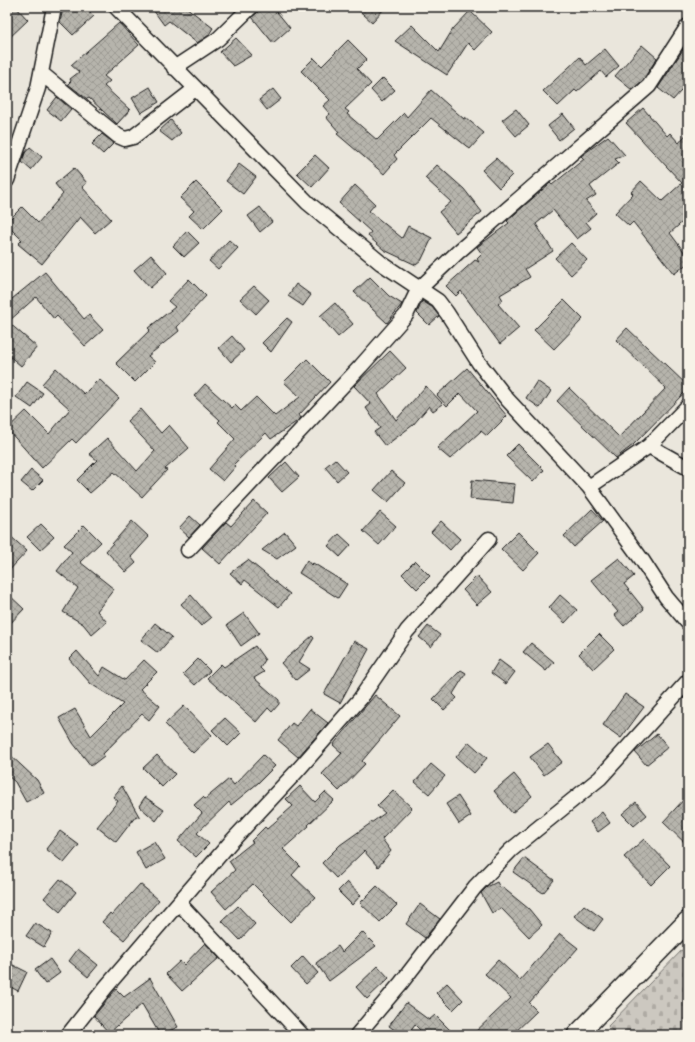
<svg xmlns="http://www.w3.org/2000/svg" width="695" height="1042" font-family="'Architects Daughter',sans-serif">
	<style>
		.cemetery { fill: url(#cemetery-stones); stroke: #74726e }
		.building { fill: url(#building-cross-hatch); stroke: #1c1c1c }
		.lines { fill: none; stroke-linecap: round; stroke-linejoin: round }
		.street-casing { stroke: #1c1c1c; stroke-width: 17 }
		.secondary-casing { stroke: #1c1c1c; stroke-width: 22 }
		.street { stroke: #f7f3e8; stroke-width: 14 }
		.secondary { stroke: #f7f3e8; stroke-width: 19 }
	</style>
	<defs>
		<pattern id="cemetery-stones" width="16" height="16" patternUnits="userSpaceOnUse"><rect width="16" height="16" fill="#ccc8c0"/><path d="M2 7V4a2 2 0 0 1 4 0v3zM10 15v-3a2 2 0 0 1 4 0v3z" fill="#afaba4"/></pattern>
		<pattern id="building-cross-hatch" width="8" height="8" patternUnits="userSpaceOnUse"><rect width="8" height="8" fill="#b6b4ac"/><path d="M0 0l8 8M0 8l8-8" fill="none" stroke="#9c9a93"/></pattern>
	</defs>
	<rect width="100%" height="100%" fill="#eae6dc"/>
	<filter id="ink" filterUnits="userSpaceOnUse"><feTurbulence type="fractalNoise" baseFrequency=".025" numOctaves="2"/><feDisplacementMap in="SourceGraphic" scale="8" xChannelSelector="R" yChannelSelector="G"/><feConvolveMatrix kernelMatrix="1 2 1 2 8 2 1 2 1" color-interpolation-filters="sRGB"/></filter>
	<g filter="url(#ink)">
		<!-- cemetery -->
		<path class="cemetery" d="M688,944V1035H616L608,1026Z"/>
		<!-- building -->
		<path class="building" d="M7,7H16L28,20L7,40Z
			M67,7H85L94,16L73,35L60,22L62,13Z
			M151,7H186L213,28L208,36L197,43L169,21L164,25Z
			M259,7H273L290,28L273,43L252,17L257,13Z
			M355,7H386L372,22Z
			M470,11L492,32L475,50L468,43L447,75L395,41L412,25L439,52L453,29Z
			M119,23L139,45L104,76L110,81L104,86L130,110L117,124L89,98L87,99L68,84L71,81L70,79L79,72L71,65Z
			M236,38L252,55L233,66L220,52Z
			M348,40L367,59L357,69L371,84L345,109L349,112L347,114L377,140L404,113L407,117L431,90L464,119L465,117L484,133L470,149L431,118L394,155L397,159L384,174L337,134L339,132L326,117L330,114L323,106L330,100L301,71L314,58L322,66Z
			M688,42V83L673,100L658,88Z
			M642,45L657,58L643,80L632,90L615,76Z
			M605,49L619,66L606,77L601,71L577,92L575,90L558,106L543,91L580,57L586,65Z
			M383,78L395,90L382,102L371,90Z
			M150,87L159,102L141,113L132,98Z
			M273,89L281,99L267,110L259,100Z
			M57,97L71,109L61,121L47,110Z
			M643,108L667,136L670,133L679,143L688,132V217L670,233L688,257V263L674,274L633,222L629,226L615,213L633,194L631,192L641,181L662,201L682,183L626,123Z
			M516,109L529,125L516,136L502,120Z
			M563,114L574,128L559,140L548,126Z
			M171,120L181,133L172,141L159,131Z
			M102,134L114,143L103,154L92,144Z
			M608,136L625,155L615,159L619,163L590,186L596,195L586,201L596,213L586,222L591,228L577,239L553,210L536,224L553,251L525,269L530,277L500,295L503,300L498,304L519,328L500,344L461,291L456,296L446,286L475,260L479,262L477,259L482,254L477,247L509,223L507,221L550,183L552,185L584,159L581,156Z
			M30,147L42,157L31,170L22,162L25,153Z
			M315,155L329,168L312,187L297,173Z
			M496,158L512,175L499,188L482,170Z
			M239,164L256,177L243,194L226,181Z
			M437,165L464,189L482,212L456,233L439,212L451,202L425,178Z
			M74,168L87,183L82,187L111,219L95,233L80,217L42,264L18,244L22,240L7,225V222L22,207L38,223L63,194L55,184Z
			M196,182L223,209L203,229L189,216L194,211L180,198Z
			M355,185L375,204L369,211L402,238L408,226L432,238L421,261L416,265L384,250L368,236L371,232L339,203Z
			M260,207L272,222L260,232L248,216Z
			M187,231L199,243L184,257L173,246Z
			M229,240L238,248L218,269L209,261Z
			M571,243L587,260L571,275L555,258Z
			M151,255L167,273L150,288L134,270Z
			M45,272L84,319L89,315L103,330L85,346L57,316L54,319L36,297L8,322L37,347L21,366L7,354V303Z
			M370,277L389,296L402,304L387,323L354,292Z
			M189,279L206,296L177,327L179,331L148,356L155,362L135,382L116,363L150,330L148,328L175,307L168,301Z
			M296,284L311,295L303,306L288,296Z
			M254,286L269,300L256,314L240,299Z
			M564,300L583,319L554,349L534,330Z
			M422,301L432,307L439,316L429,325L417,313Z
			M335,303L353,324L338,337L320,316Z
			M287,318L292,322L271,352L262,343Z
			M627,328L688,386V389L633,445L616,458L557,401L569,388L619,437L666,388L616,340Z
			M232,336L244,350L231,362L219,348Z
			M390,351L406,368L378,394L396,420L426,386L443,404L433,411L429,406L413,425L385,446L374,432L380,428L366,408L371,404L354,386Z
			M307,359L330,382L299,415L301,418L296,422L271,439L266,433L234,464L236,466L223,481L209,469L235,439L218,422L220,420L194,396L205,384L232,408L235,405L241,411L256,397L275,416L300,397L284,382Z
			M56,368L84,394L99,379L119,398L76,443L72,439L42,468L7,429L26,411L49,434L70,409L42,384Z
			M467,368L507,416L487,436L481,431L450,459L437,448L477,411L460,393L447,406L437,395Z
			M537,381L551,391L540,408L526,398Z
			M27,382L43,393L32,408L16,397Z
			M140,409L161,433L169,425L189,448L165,469L167,470L142,497L114,472L90,493L77,480L97,460L89,454L107,438L137,471L155,451L127,421Z
			M518,444L544,470L533,482L506,456Z
			M335,459L347,472L337,481L325,467Z
			M286,462L299,477L282,492L269,478Z
			M31,470L43,480L32,491L21,482Z
			M391,471L405,483L388,502L374,490Z
			M472,480L515,484L513,503L470,499Z
			M254,501L267,513L220,564L202,548L226,522L231,526Z
			M592,509L603,521L574,547L564,536Z
			M380,512L396,526L379,545L363,531Z
			M190,516L200,525L189,537L179,528Z
			M132,521L149,537L131,557L136,563L126,572L106,551Z
			M441,521L460,539L450,550L431,532Z
			M41,524L54,537L40,550L27,537Z
			M84,525L101,542L80,562L114,589L97,611L107,622L92,635L83,624L63,612L78,588L57,571L72,552L64,545Z
			M285,532L296,545L277,559L262,550Z
			M518,532L539,553L523,570L501,549Z
			M7,533L27,551L7,573Z
			M339,534L351,545L340,557L328,546Z
			M619,558L634,576L624,584L644,609L624,626L614,615L618,612L591,580Z
			M248,560L290,594L279,607L245,580L242,584L230,573Z
			M307,560L311,565L313,563L347,584L338,598L299,573Z
			M415,561L430,576L417,589L402,574Z
			M477,576L492,592L477,605L463,590Z
			M7,593L24,609L7,627Z
			M191,595L211,618L201,626L181,604Z
			M560,595L577,610L565,623L549,608Z
			M244,613L259,633L241,646L227,625Z
			M155,623L172,637L158,653L141,640Z
			M428,626L440,635L431,647L419,637Z
			M599,634L614,649L593,669L579,654Z
			M312,636L314,638L299,662L310,669L296,680L281,663Z
			M354,641L369,649L340,703L324,694Z
			M531,643L554,662L546,671L523,652Z
			M255,646L265,660L260,668L264,672L254,678L279,700V704L272,712L268,708L256,722L207,678L221,664L224,667Z
			M77,651L99,676L104,667L125,680L144,660L157,672L140,689L160,706L149,720L142,714L103,754L104,756L91,766L73,743L59,718L75,709L91,736L123,704L91,684L69,659Z
			M198,659L210,671L195,685L183,674Z
			M499,660L515,672L506,684L491,673Z
			M461,670L466,673L453,694L457,698L444,710L433,699Z
			M625,694L644,707L621,738L603,725Z
			M375,695L400,716L362,761L365,764L339,791L322,774L342,753L333,745Z
			M184,706L212,735L193,753L165,724Z
			M310,709L328,723L298,757L278,740L292,723L296,726Z
			M225,718L241,733L228,746L212,730Z
			M657,734L668,747L646,765L635,752Z
			M469,742L487,758L474,773L456,757Z
			M548,744L562,762L544,775L530,757Z
			M7,752L37,780L44,793L26,802L15,782L7,775Z
			M157,755L175,774L162,787L143,768Z
			M263,755L275,766L258,783L231,805L229,802L197,833L209,844L196,857L178,841L202,813L194,805L203,797L205,799L229,779L234,785Z
			M431,764L445,776L429,794L415,782Z
			M514,774L532,796L512,813L494,791Z
			M122,786L140,818L136,816L116,842L97,827L118,801L113,797Z
			M300,786L315,802L325,792L334,800L308,825L309,826L283,849L300,866L292,875L315,897L291,922L253,884L226,909L211,892L235,870L229,861L253,842L251,841L265,827L267,829L293,806L286,799Z
			M393,790L412,808L382,839L391,851L378,867L364,851L336,878L322,863L340,845L385,813L377,806Z
			M688,795V846L663,822Z
			M458,796L471,816L459,824L446,804Z
			M145,797L164,810L156,821L139,806Z
			M636,802L647,815L634,826L622,814Z
			M602,812L610,823L598,832L590,822Z
			M60,831L79,845L64,863L46,849Z
			M644,839L670,866L651,885L624,857Z
			M154,842L165,859L146,870L136,852Z
			M524,858L554,880L543,893L513,872Z
			M60,879L76,892L60,912L44,898Z
			M347,882L361,895L352,905L338,891Z
			M497,882L500,888L502,887L529,909L542,925L529,937L501,908L492,913L481,893L487,887Z
			M140,884L159,900L124,940L102,922L110,913L112,915Z
			M377,886L397,905L380,922L360,903Z
			M420,904L440,919L425,938L406,924Z
			M584,905L603,919L594,931L574,916Z
			M238,906L255,924L240,940L222,921Z
			M35,923L52,933L44,947L26,936Z
			M362,932L376,946L329,981L316,963L338,946L342,952Z
			M560,934L578,948L529,1003L537,1011L512,1035H472L511,998L485,974L498,960L520,980Z
			M205,943L219,958L182,991L166,974L180,961L184,965Z
			M78,949L98,965L88,977L69,961Z
			M303,956L318,973L306,984L291,968Z
			M50,959L60,973L45,984L35,970Z
			M7,962L27,972L18,991L7,985Z
			M378,966L389,978L367,999L356,987Z
			M150,978L178,1027L160,1035L142,1004L109,1033L94,1016L116,989L124,997Z
			M447,983L463,1000L453,1010L436,993Z
			M406,1003L429,1020L435,1015L455,1035H425L415,1025L408,1035H402L389,1026Z"/>
		<g class="lines">
			<defs>
				<path id="street" d="M116,7L308,203L381,263L438,301L447,313L479,363L507,399L589,487L649,446L688,468
					M174,68L218,39L251,7
					M41,73L118,136L125,139L133,137L195,89
					M7,180L38,88L54,7
					M649,446L688,406
					M589,487L642,560L666,597L688,623
					M188,550L361,366L406,315L418,290L458,252L649,86L688,26
					M179,903L302,1035
					M68,1035L106,987L230,843L297,771L360,699L407,631L489,539
					M357,1035L401,983L475,887L511,850L600,778L688,681"/>
				<path id="secondary" d="M577,1035L688,921"/>
			</defs>
			<!-- street casing -->
			<use href="#street" class="street-casing"/>
			<!-- secondary casing -->
			<use href="#secondary" class="secondary-casing"/>
			<!-- street -->
			<use href="#street" class="street"/>
			<!-- secondary -->
			<use href="#secondary" class="secondary"/>
		</g>
	</g>
	<!-- margin -->
	<rect width="695" height="1042" fill="none" stroke="#f7f3e8" stroke-width="24"/>
	<rect x="12" y="12" width="671" height="1018" fill="none" stroke="#1c1c1c" stroke-width="1.5" filter="url(#ink)"/>
</svg>
